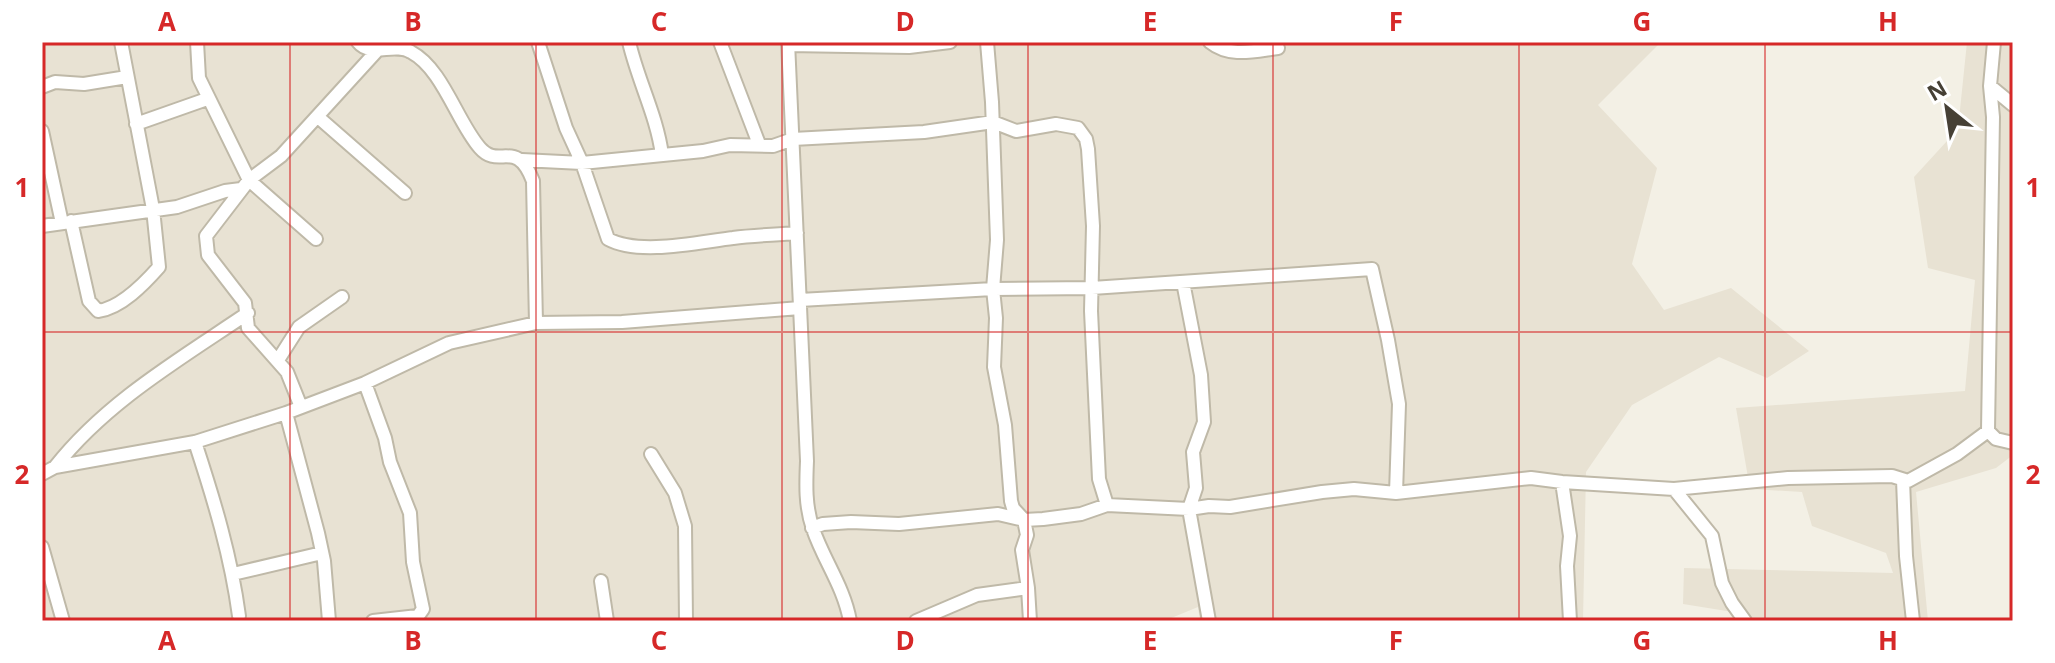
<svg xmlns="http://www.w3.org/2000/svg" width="2055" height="663" font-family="'Open Sans',sans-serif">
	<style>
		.residential { fill: #e8e2d3 }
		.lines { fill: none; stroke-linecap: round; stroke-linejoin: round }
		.minor-casing { stroke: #bfb9a8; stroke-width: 16 }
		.minor { stroke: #fff; stroke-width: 12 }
		.grid { fill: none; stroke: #d62828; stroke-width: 2; stroke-opacity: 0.55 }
		.neatline { fill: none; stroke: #d62828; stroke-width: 3 }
		.grid-label { font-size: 26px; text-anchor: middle; font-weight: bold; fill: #d62828 }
	</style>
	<rect width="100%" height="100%" fill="#f3f0e5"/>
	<!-- residential -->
	<path class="residential" d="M42,42H1661L1598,105L1657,168L1632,264L1664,310L1731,288L1809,351L1767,378L1719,357L1632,405L1586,472L1583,621H1200L1198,607L1164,621H42Z
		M1967,42H2013V455L1996,468L1916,492L1928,621H1742L1739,613L1683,604L1684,568L1893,573L1886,553L1812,526L1802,492L1750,489L1736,408L1965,391L1975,280L1928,268L1914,177L1958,129Z"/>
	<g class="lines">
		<defs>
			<path id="minor" d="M197,42L199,78L249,180L316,239
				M358,42C371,58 394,42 411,52C443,69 457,122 480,148C499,170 516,137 533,181L536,323
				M538,42L566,128L582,163L608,239C639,256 699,242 733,238C754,235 776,235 797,233
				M629,42C638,81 657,116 662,155
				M720,42L759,144
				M788,42L807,461C806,484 805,506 813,529C824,561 844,587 850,621
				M987,42L992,102L997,240L993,289L996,318L994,367L1005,425L1011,501L1013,508L1024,520L1027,535L1022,550L1028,588L1030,621
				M1210,42C1230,58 1254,51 1278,48
				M788,45L909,47L950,42
				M1990,86L2013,105
				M42,87L55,82L84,84L127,77
				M318,117L405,193
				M136,124L207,99
				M42,131L62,223
				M522,160L582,163L703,151L730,145L773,146L793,139L924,132L993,122L1016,131L1056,124L1078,128L1086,139L1088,149L1093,226L1091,311L1099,479L1107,505
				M71,221L89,301L98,311C121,308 144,284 159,267L153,209L121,42
				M42,226L177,207L225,191L241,189
				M800,300L993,289L1092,288L1372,269L1388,340L1399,404L1396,493
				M278,360L299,327L342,297
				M365,383L385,438L390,462L410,513L413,562L423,609L418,616L373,621
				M301,407L287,372L248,328L245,303L208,255L206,236L249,180L281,156L385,42
				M286,413L318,533L324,561L329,621
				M1988,431L1993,117L1990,86L1994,42
				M195,442C214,500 231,556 239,616
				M651,454L675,493L685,526L686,621
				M55,467C106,402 180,359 248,313
				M42,474L55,467L195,442L286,413L365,383L449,343L536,323L622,322L800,308
				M1903,480L1906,556L1913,621
				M1562,482L1570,536L1567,566L1570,621
				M1674,489L1712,536L1722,583L1732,603L1745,621
				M812,528L823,524L851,522L899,524L998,514L1024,520L1043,519L1081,514L1107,505L1189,509L1196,488L1193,452L1204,422L1201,375L1183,282
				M42,547L63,621
				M233,574L322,553
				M601,581L607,621
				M916,621L977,595L1028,588
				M1209,621L1189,509L1209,506L1230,507L1322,492L1354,489L1396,493L1531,478L1562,482L1674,489L1788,478L1892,476L1908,481L1957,454L1988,431L1996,439L2013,443"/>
		</defs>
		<!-- minor casing -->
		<use href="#minor" class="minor-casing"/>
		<!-- minor -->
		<use href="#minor" class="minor"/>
	</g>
	<!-- grid -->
	<path class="grid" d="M290,42V621M536,42V621M782,42V621M1028,42V621M1273,42V621M1519,42V621M1765,42V621M42,332H2013"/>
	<!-- border -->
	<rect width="2055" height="663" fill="none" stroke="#ffffff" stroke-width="88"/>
	<!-- north arrow -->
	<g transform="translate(1947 108) rotate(330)" stroke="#ffffff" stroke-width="6" paint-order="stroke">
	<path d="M0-6L14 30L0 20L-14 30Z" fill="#464035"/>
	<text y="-12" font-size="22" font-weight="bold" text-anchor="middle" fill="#464035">N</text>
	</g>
	<rect x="44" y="44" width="1967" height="575" class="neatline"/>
	<g class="grid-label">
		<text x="167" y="31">A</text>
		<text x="413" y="31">B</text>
		<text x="659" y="31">C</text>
		<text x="905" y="31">D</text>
		<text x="1150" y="31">E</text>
		<text x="1396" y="31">F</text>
		<text x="1642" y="31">G</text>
		<text x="1888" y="31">H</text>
		<text x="22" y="197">1</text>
		<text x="2033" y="197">1</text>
		<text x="22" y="484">2</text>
		<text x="2033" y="484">2</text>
		<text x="167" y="650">A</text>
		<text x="413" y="650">B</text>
		<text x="659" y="650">C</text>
		<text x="905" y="650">D</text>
		<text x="1150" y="650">E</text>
		<text x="1396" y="650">F</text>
		<text x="1642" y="650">G</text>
		<text x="1888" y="650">H</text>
	</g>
</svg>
